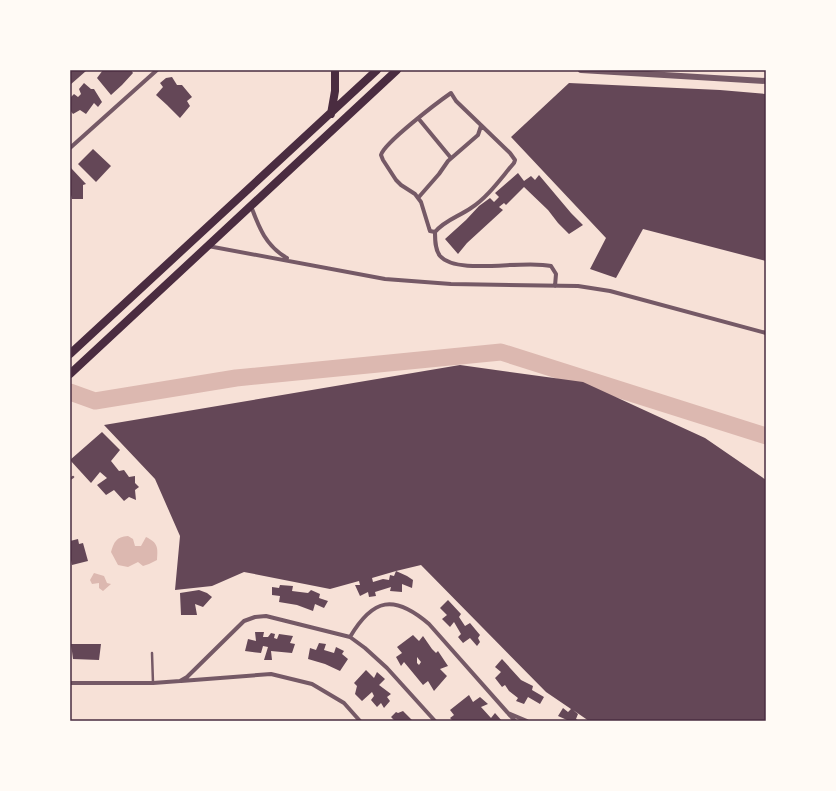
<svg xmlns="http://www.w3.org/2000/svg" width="836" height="791" font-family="'Fira Sans Condensed',sans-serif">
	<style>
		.water { fill: #dcb8b0 }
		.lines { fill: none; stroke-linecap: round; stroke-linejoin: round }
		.river { stroke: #dcb8b0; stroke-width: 17 }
		.building { fill: #644757; fill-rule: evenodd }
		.service { stroke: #755966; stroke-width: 2.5 }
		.minor { stroke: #755966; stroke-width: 4 }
		.tertiary { stroke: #755966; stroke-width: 6 }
		.primary { stroke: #4a2c40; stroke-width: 8 }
		.neatline { fill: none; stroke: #4a2c40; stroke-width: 1.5 }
	</style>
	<rect width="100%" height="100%" fill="#f7e1d7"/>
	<!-- water -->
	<path class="water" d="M128,536L133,539L135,546H141L146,537C158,543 158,547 157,560L149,564L143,566L138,562L128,567L118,565L111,552C114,542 116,537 128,536Z
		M94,573L104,576L107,583L111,584L103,591L99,588V583L92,584L90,580Z"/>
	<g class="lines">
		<!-- river -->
		<path class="river" d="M70,392L95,401L236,378L501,352L766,436"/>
	</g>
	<!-- building -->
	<path class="building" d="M70,70H85L86,71L70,85Z
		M103,70H131L133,73L122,85L111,95L97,78Z
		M172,77L177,85H182L192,97L187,101L190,106L180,118L167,105L156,95L163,87L160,83L166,78Z
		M84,83L91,89H94L102,102L98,107L94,103L86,114L80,110L73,114L70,110V98L74,94L78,97L81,94L79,89Z
		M569,83L720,90L766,94V261L643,229L616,278L590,269L606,238L511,137Z
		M93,149L111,166L96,182L78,164Z
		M71,168L86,184L83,185V199H72L71,195H70V169Z
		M518,173L524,181L531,176L535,180L539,175L571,213L583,225L569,234L558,223L548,210L524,187L506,205L504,203L499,207L503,210L467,243L458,254L445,239L466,220L479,206L490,198L494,202L499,197L495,193Z
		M460,365L583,382L705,438L766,480V721H589L573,710L578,714L576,719L579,721H566L567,720L558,716L563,708L568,712L571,709L546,692L421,565L396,571L372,578L373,582L383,579L389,580L390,575L394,576L396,571L407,576L413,580L412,588L402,584V592L390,591L391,587L375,592L376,596L369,597L368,592L360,596L355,585H360L359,581L330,589L244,572L212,586L175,590L180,536L155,479L104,425Z
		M102,432L120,450L111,461L119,471L124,470L129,477L135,476V483L139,487L135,490L136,500L129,497L124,501L114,490L106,495L97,485L107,478L100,472L91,483L70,460Z
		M78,539L79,544L83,543L88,561L72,565L70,555V541Z
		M280,585L293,586L292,591L308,593L311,590L320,594L319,598L328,601L324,608L315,604L313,611L297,605L279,602L280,596L272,595V587L279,588Z
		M199,590L207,593L212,597L203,607L195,604L197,615H181L180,593Z
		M448,600L461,614L459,617L465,626L470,623L480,635L478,638L480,642L477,646L470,638L463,643L458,637L461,634L454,622L450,627L442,619L447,615L440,608Z
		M255,632H264L263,637H268L271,633L275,634L274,638L277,639L279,634L293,636L290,643L295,644L292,653L271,651L272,660H264L268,647L263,646L261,653L245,651L248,639L256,641Z
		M413,635L419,641L423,636L432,649L436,653L438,651L448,666L440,669L447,676L434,691L428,681L423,685L404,662L401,666L396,657L402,653L397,647ZM417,657L421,662L419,665L417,663Z
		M319,643L326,644L324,650L334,653L336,647L344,651L342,654L348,659L340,671L325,664L308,659L310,648L316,650Z
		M71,644H101L99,660L73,659Z
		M502,659L521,680L533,686L532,690L544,697L540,704L528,697L524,704L516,701L518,698L509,691L505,685L502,687L495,678L501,672L495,667Z
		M366,670L374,678L377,672L385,679L379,685L391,694L387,697L390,701L384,708L381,703L377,707L371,700L374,696L372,692L362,701L355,694L357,686L354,683Z
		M469,695L473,702L480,697L488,704L481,707L491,718L495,713L502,721H453L450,718L454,715L450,710Z
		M403,711L413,721H393L394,720L391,717L396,712L398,713Z"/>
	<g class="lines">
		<!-- service -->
		<path class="service" d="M70,479L73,477
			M152,653L153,683"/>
		<!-- minor -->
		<path class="minor" d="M418,118L451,158
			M70,148L157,70
			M418,198L439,174L448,161L478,135L481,126
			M251,206C259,228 266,246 287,258
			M435,232L430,231L429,228L421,202L415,194L401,185L396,180L383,160L381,155C384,143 438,102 451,93L456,101L510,153L515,160L514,163C501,178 488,197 471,208C458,217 445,220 435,232C435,240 435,250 440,256C458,276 524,259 551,266L556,274L555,286
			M208,246L385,279L451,284L578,286L610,291L766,333
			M350,637C373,598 394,594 429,624L515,721
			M181,681L271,674L312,684L344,703L360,721
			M70,683H153L180,681L187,677L244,621L255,617L266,616L350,637L365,648L387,668L435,721
			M508,713L527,721"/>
		<!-- tertiary -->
		<path class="tertiary" d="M581,70L766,81"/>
		<!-- primary -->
		<path class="primary" d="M331,114L335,91V70
			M70,354L377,70
			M70,374L397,70"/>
	</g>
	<!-- border -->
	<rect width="836" height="791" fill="none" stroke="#fffaf5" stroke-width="142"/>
	<rect x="71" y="71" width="694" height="649" class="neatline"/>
</svg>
